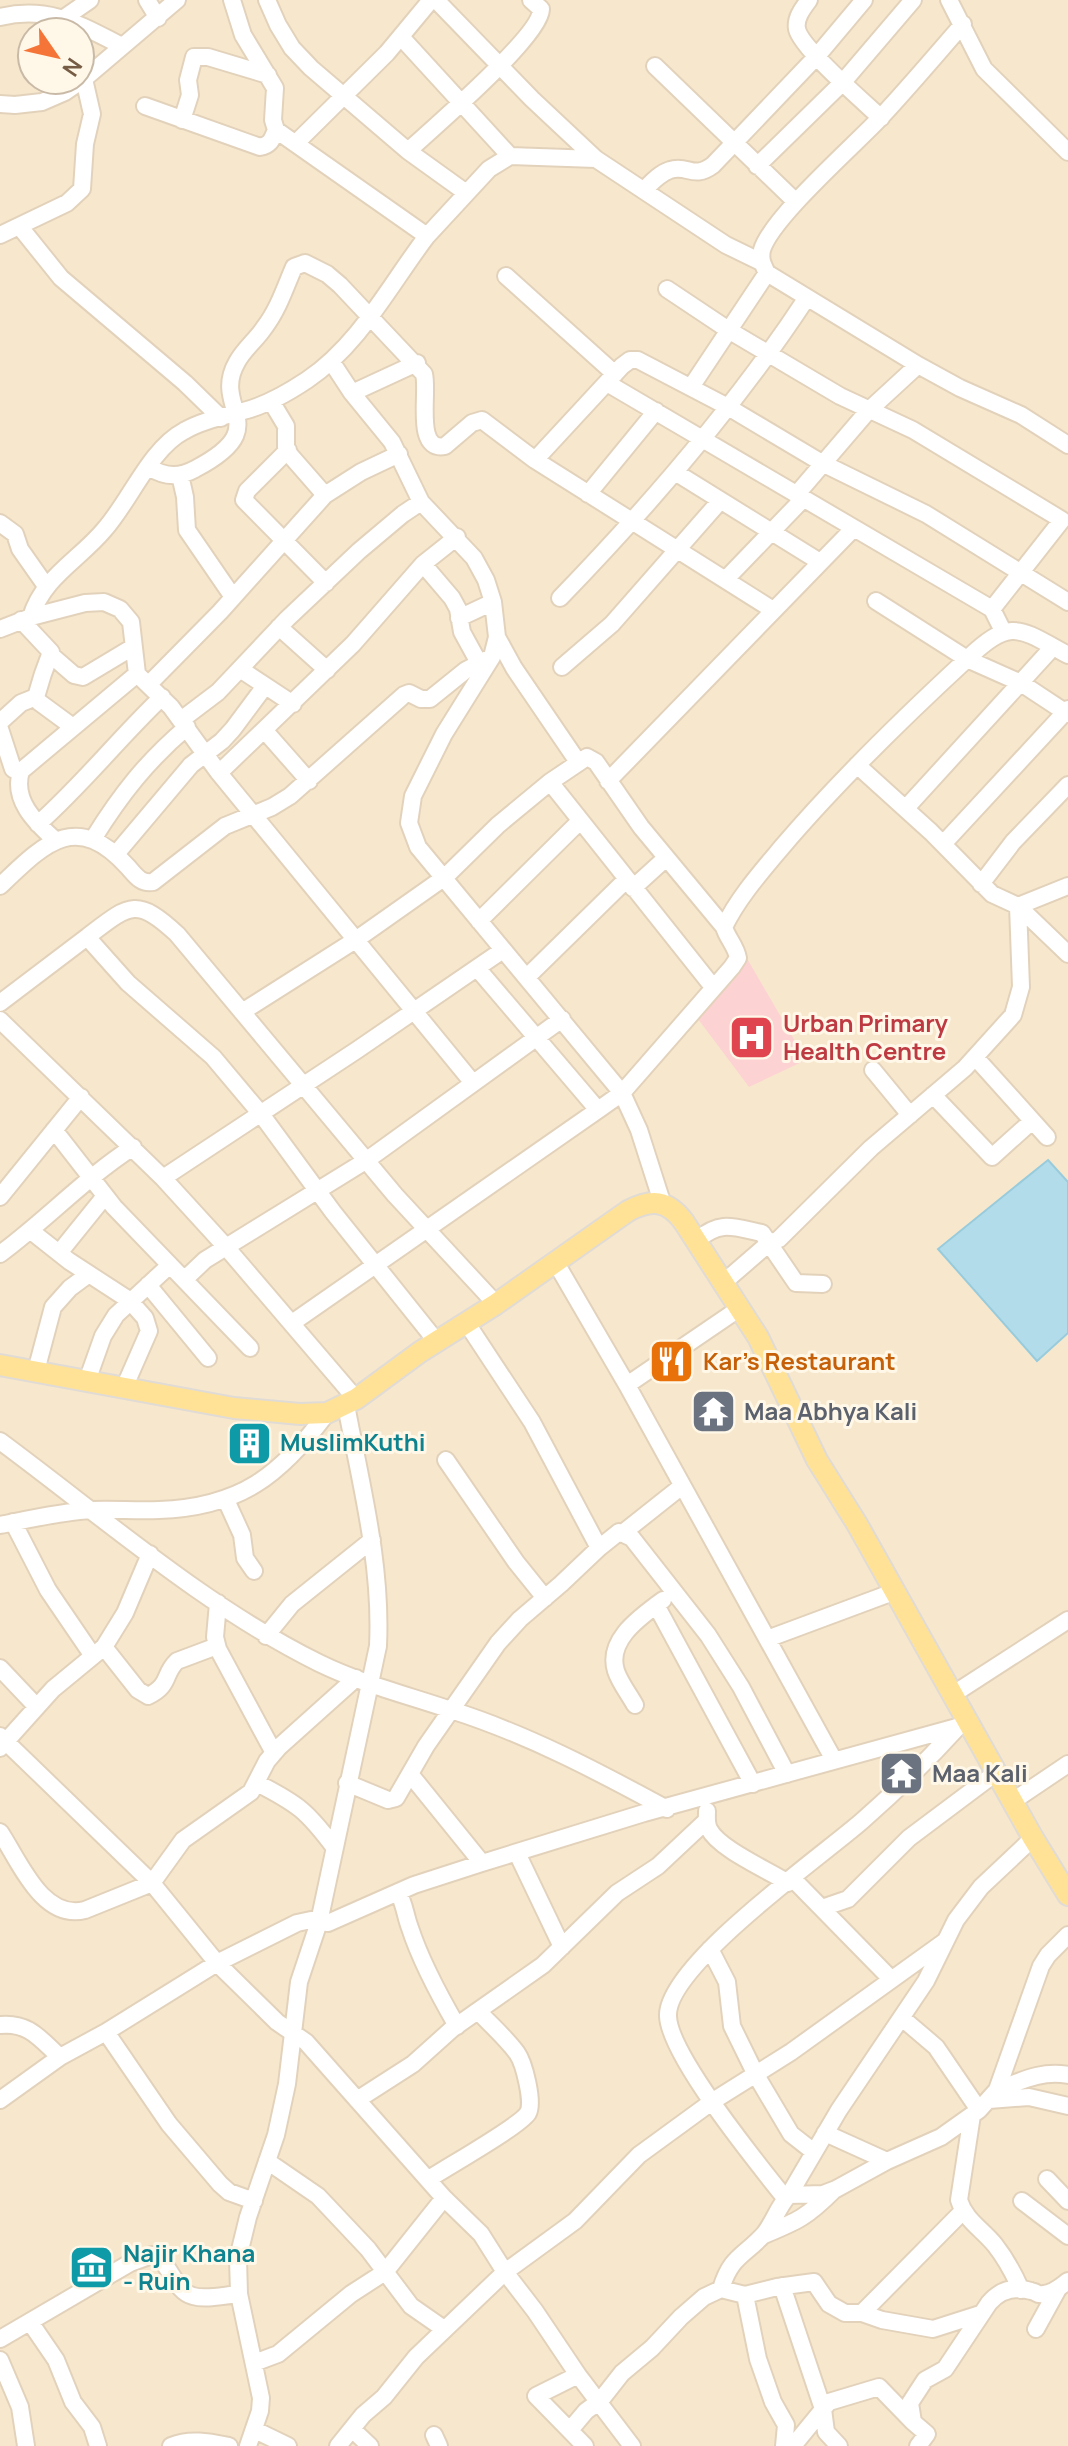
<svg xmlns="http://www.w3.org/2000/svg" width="1068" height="2446" font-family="Manrope,sans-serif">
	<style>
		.residential { fill: #f7e8cd; fill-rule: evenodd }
		.medical { fill: #fdd2d3 }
		.water { fill: #b3dcea; stroke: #98cbdc; stroke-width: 2 }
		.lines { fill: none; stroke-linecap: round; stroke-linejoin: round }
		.minor-casing { stroke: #e3d2bb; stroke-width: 20 }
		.major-casing { stroke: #e1dbd6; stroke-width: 24 }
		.minor { stroke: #fff; stroke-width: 16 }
		.major { stroke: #ffe296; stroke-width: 20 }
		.labels { text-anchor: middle; stroke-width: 6; stroke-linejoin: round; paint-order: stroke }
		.health-label { font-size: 24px; font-weight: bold; fill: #be3a42; stroke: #fff8e8; text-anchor: start }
		.food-label { font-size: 24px; font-weight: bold; fill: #c56008; stroke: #fff8e8; text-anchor: start }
		.worship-label { font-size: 24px; font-weight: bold; fill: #5b616d; stroke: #fff8e8; text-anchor: start }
		.culture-label { font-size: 24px; font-weight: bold; fill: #0d838f; stroke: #fff8e8; text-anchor: start }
	</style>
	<rect width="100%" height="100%" fill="#fef5e0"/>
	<!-- residential -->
	<path class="residential" d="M0,0H1068V2446H0ZM32,32H80V80H32Z"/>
	<!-- medical -->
	<path class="medical" d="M745,955L806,1060L749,1087L695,1015Z"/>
	<!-- water -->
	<path class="water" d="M1048,1160L1068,1182V1333L1037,1361L938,1249Z"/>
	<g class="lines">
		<defs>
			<path id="minor" d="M147,0L158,18
				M267,0L278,25L292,48L311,68L408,151L465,192
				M436,0L532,99L596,159L726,245L761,262
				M809,0C803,8 795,18 797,29C801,48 864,102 881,118
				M949,0L984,69L1068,152
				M0,17C49,5 80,25 122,46
				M64,18L90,0
				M401,37L510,156
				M655,66L796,202
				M0,104L15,105L42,102L65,92L84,79L177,0
				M145,106L260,147C271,145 272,139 276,130
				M182,120L190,95L188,80L194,57H208L268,75
				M296,143L387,53L431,0
				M408,151C432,129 542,35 541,9L531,0
				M757,166L843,82L913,0
				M644,190C651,183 660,173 670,170C688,164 693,180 713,165L817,56L864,0
				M20,227L61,278L185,383L221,418
				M0,235L67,203L82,189L85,144L92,114L84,79
				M427,236L489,169L510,156L596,159
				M767,273L918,365L960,388L1021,415L1068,445
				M506,276L615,374
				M667,289L730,331L840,396L913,430L1062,520L992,609
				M331,361L352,393L392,442L421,502L474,558L486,580L493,602L497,637L492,657L444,734L413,796L409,823L418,847L622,1093L598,1110L477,968
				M607,383L992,609L1003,631
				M691,387L767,273C763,265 760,260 762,250C771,218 855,145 881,117C909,87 936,55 963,24
				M352,393L417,363
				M271,401L286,426V447L290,455L325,495
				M288,450L247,491L244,500L326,583
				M535,460L622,366L630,360H638L728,407L822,463L926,514L1068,602
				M149,467C164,477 179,478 195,469C277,426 210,409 237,362C244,349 256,340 264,328C278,310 285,288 294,267L305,263L327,274L340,285L424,374C429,393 414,452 445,446L472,423L482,420L535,460L773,610
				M675,472L820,562
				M180,475L185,497L187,530L233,597
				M588,494L656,411
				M796,495L868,411L918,365
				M0,523L15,534L20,549L46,586
				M423,564L452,598L458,609L462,632L479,663
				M726,579L803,499
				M560,598C650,505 735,407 806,299
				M876,601L967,659C1011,617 1019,628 1068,655
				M31,617L85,603L104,602L120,609L131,622L137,674L171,707L219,773L473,1083
				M459,618L493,602
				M21,620L51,652C45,667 40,682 36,697L39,702L73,727
				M279,627L327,670
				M0,629L31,617C43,577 79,560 104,530C130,501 150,449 184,431C203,420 226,416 247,410C268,404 289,392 307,380C360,344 389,286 427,236L276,130L273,120L275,88L243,35L232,0
				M497,637L514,668L578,762
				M51,655L74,675L83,677L133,647
				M562,667L612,624L720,501
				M240,669L293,704
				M149,684L220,612L325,495L361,472L399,454
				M181,720L218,692L287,619L359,551L403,514L421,502
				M0,722L21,703L36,697
				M0,729L13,769
				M265,731L309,781
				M857,765L931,832L992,894L1018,906L1068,954
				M219,773L353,644L423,564L457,537
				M608,781L853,529
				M550,782L713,987
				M906,808L1053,647
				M38,824C83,784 119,738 162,697
				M93,839C121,794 147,761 187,727
				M55,840C35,822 12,800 21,771L137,674
				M943,844L1068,709
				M116,854L191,765L222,741L233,729L265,686
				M981,884L1013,842L1068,785
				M0,886C45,843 76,810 128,867C136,876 141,884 153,882L225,826L272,807L290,796L404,695L409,693L421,699H430L466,670L491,657
				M633,888L666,858
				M479,921L580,821
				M527,977L627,879
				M0,1003L87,937
				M242,1012L357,939L445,877L498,825L550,782L587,757L596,762L641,827L724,927
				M0,1020L163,1178L226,1247L356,1399
				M975,1057L1047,1137
				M873,1070L910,1115
				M933,1095L992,1157L1032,1121
				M54,1130L114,1207L250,1348
				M163,1178L357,1050L503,950
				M0,1197L81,1097
				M662,1202L639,1130L622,1093L732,967L738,958C736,946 727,938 724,927C738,898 761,872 782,847C839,780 902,719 967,659L1021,683L1068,714
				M31,1231L69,1261L129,1300L145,1318L149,1331L124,1388
				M697,1240C721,1220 733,1227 762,1233L796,1283L823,1284
				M59,1253L105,1196
				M0,1254C46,1220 85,1178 133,1147
				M556,1263L627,1385L740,1308
				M185,1279L205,1260L367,1160L562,1019
				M723,1283L768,1244L779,1239L871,1148L965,1068L1013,1015L1021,987L1018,906L1068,886
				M148,1285L208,1358
				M466,1322L532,1422L599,1548L619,1532L632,1538L708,1635L741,1687L787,1774
				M292,1323L598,1110
				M437,1342L333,1212L261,1114L213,1057L128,983L87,937C129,905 136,896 177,934L395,1195L496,1304
				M36,1371L53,1307L70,1288L89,1274
				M87,1381L103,1336L116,1315L170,1265
				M627,1385L834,1760
				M0,1441C104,1518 204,1606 319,1663C362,1684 407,1695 451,1710C527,1734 597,1771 667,1809
				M446,1460L516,1562L545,1598
				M226,1500L242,1535L245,1558L254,1571
				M13,1522L48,1590L93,1656
				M0,1525C30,1519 60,1512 91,1510C114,1509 136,1511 159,1510C240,1507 280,1476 327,1413
				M624,1532L682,1486
				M218,1603L215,1637L218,1649L274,1753
				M656,1605L753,1784
				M266,1636L292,1604L372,1540
				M767,1639L896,1591
				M104,1647L138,1690L148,1696C171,1685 163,1674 177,1661L217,1646
				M0,1668L36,1706
				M952,1695L1068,1620
				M635,1705C629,1694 620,1683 616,1671C606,1639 642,1616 663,1600
				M0,1736L152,1883L217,1963L277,2022L306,2042L444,2198L481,2234L505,2272L535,2311L578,2375L536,2396L585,2446
				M0,1748L53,1689L104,1647L125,1613L150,1554
				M410,1774L482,1863
				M257,1783C298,1804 307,1811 334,1847
				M347,1783L388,1800L396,1798L426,1746L498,1643L520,1619L561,1584L599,1548
				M1013,1801L1068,1764
				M707,1811C707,1817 706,1823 709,1829C719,1849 768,1870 788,1883
				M0,1832C19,1860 42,1921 85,1910L152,1883L183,1840L251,1792L267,1761L279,1747L356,1678
				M517,1853L562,1947
				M793,1879L891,1979
				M398,1892C405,1905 405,1915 410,1928C421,1962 439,1995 457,2026
				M822,1908L848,1899L909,1838L997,1772
				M710,1949L727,1982L732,2026L756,2075L791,2134L814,2152
				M902,2018L936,2047L979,2110
				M0,2025C29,2022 40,2039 60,2057
				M106,2032L169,2124L220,2184L229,2192L254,2201
				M997,2090C1021,2081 1042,2070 1068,2075
				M0,2100L60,2057L106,2032L217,1963L297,1923L311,1920L328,1923L414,1885L482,1863L644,1813L968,1724
				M357,2100L413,2064L452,2029L543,1965L617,1893L658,1866L706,1821
				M989,2100L1029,2097L1068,2106
				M972,2115L959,2200C965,2220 982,2229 995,2245C1006,2259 1014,2274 1021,2290
				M825,2133L887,2161
				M267,2161L318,2196L368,2249L411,2306L444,2329
				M429,2179C447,2167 520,2126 528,2113C534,2102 524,2063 517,2053C506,2038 491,2025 478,2011
				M1047,2179L1068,2201
				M789,2195L839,2110L926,1981L956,1920L981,1887L1033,1838
				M785,2198C758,2164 669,2055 668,2016C666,1966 822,1856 862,1821C895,1792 927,1761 957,1728
				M1022,2201L1068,2236
				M764,2235C798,2221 807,2217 834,2190
				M782,2286L823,2409L826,2432L839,2446
				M721,2289C731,2255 745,2256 765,2233C774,2221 779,2205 789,2195L823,2194L836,2189L887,2161L941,2137L979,2110L997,2090L1041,1966L1048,1955L1068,1935
				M745,2295L777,2287L814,2282L829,2304L845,2313H862L882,2320L933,2329L980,2314
				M862,2313L963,2211
				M30,2322L56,2360L73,2402L92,2427L98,2446
				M1036,2329L1058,2289
				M0,2339L130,2263L152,2255C171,2261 173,2291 193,2296C206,2300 225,2295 239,2294
				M0,2360L20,2407L26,2446
				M254,2363L278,2354L351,2294L385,2272L444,2198
				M578,2375L632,2446
				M255,2430L288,2446
				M353,2430L370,2446
				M570,2430L586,2411L600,2401L622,2373L652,2348L681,2317L704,2297L721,2289L745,2295L758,2359L773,2402L786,2425L784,2446
				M434,2435L439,2446
				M171,2446C190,2438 209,2442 229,2446
				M248,2446L260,2411L261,2398L239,2294L238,2258L248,2217L276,2135L287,2084L299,1982L319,1922L378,1646C382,1564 361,1485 346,1405
				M338,2446L363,2415L384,2397L416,2357L505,2272L575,2221L639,2155L713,2101L791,2052L944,1942
				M788,2446L797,2441L829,2402L879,2387L913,2422
				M918,2446L927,2434L913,2422L910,2403L925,2380L945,2369L989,2303C1000,2290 1014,2286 1031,2291C1040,2293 1035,2295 1044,2294C1054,2293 1061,2286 1068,2281"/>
			<path id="major" d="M0,1365L234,1408L300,1414L327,1413L356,1399L420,1352L496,1304L628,1211C651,1199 667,1199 684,1222L758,1337L817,1460L857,1524L1033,1838L1068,1895"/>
		</defs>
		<!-- minor casing -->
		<use href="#minor" class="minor-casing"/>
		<!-- major casing -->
		<use href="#major" class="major-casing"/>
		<!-- minor -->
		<use href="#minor" class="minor"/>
		<!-- major -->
		<use href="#major" class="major"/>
	</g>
	<!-- icons -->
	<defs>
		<symbol id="hospital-square" viewBox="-11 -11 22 22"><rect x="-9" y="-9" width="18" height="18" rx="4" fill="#e0444e" stroke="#fff8e8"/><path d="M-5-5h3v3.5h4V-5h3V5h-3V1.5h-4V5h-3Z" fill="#fff"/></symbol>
		<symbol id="restaurant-square" viewBox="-11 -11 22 22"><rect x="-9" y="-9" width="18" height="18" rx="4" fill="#e8710a" stroke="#fff8e8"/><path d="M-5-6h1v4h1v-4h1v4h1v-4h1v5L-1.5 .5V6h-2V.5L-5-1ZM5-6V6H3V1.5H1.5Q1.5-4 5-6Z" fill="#fff"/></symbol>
		<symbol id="temple-square" viewBox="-11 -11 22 22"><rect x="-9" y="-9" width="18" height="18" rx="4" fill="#6b7280" stroke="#fff8e8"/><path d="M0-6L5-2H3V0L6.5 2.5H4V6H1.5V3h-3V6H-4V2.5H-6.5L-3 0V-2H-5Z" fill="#fff"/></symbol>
		<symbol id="building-square" viewBox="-11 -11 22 22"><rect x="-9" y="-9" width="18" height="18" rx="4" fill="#0f9aa8" stroke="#fff8e8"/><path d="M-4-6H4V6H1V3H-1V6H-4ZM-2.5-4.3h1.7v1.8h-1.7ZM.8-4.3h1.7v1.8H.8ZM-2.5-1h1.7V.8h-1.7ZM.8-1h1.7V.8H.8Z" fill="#fff"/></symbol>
		<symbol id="museum-square" viewBox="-11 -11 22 22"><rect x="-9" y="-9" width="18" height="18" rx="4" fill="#0f9aa8" stroke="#fff8e8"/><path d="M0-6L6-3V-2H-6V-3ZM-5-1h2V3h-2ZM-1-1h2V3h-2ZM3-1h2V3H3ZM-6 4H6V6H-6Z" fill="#fff"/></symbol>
	</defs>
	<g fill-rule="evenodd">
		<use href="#hospital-square" x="726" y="1012" width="51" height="51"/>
		<use href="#restaurant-square" x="646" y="1336" width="51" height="51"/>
		<use href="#temple-square" x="688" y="1386" width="51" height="51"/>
		<use href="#building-square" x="224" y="1418" width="51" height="51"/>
		<use href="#temple-square" x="876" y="1748" width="51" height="51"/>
		<use href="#museum-square" x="66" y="2242" width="51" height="51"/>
	</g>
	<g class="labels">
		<!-- health labels -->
		<g class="health-label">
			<text x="783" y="1032">Urban Primary<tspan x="783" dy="28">Health Centre</tspan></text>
		</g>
		<!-- food labels -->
		<g class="food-label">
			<text x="703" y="1370">Kar's Restaurant</text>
		</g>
		<!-- worship labels -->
		<g class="worship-label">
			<text x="744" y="1420">Maa Abhya Kali</text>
			<text x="932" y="1782">Maa Kali</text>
		</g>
		<!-- culture labels -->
		<g class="culture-label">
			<text x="280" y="1451">MuslimKuthi</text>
			<text x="123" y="2262">Najir Khana<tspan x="123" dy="28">- Ruin</tspan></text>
		</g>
	</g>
	<!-- north arrow -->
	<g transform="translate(56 56) rotate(124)"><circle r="38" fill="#fff8e8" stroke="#c9baa7" stroke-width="2"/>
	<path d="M0-6L14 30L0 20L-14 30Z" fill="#f57538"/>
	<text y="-12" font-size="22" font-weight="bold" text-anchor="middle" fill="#775c45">N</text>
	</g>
</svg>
